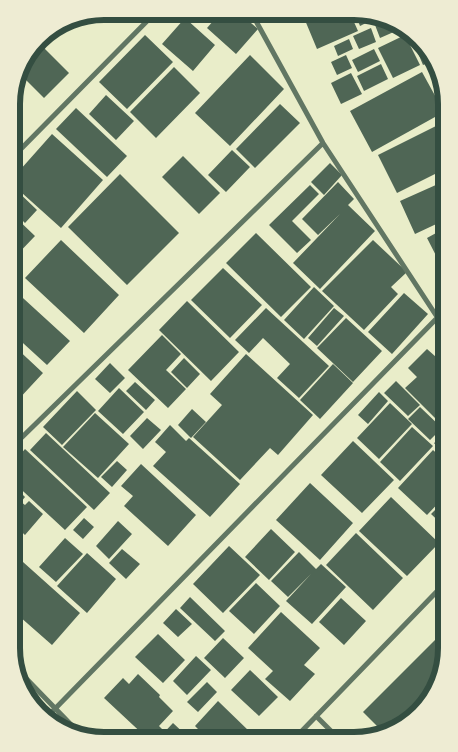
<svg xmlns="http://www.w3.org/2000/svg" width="458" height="752" font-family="'DejaVu Sans',sans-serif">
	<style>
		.building { fill: #4f6655 }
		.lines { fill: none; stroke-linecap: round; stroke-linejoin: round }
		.service { stroke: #617663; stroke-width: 4 }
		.minor { stroke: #617663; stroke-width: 5 }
		.rim { fill: none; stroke: #344e41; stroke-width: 6 }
	</style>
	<rect width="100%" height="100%" fill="#e9edc9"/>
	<!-- building -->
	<path class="building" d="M104,11H106L98,20L93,15Z
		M221,12H238L258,29L236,54L207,28Z
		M302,13H350L358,31L317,49Z
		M355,13H369L372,20L360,26Z
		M185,18L215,45L193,71L162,44Z
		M387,20L392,22L396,31L380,38L375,25Z
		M371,28L376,42L359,49L353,36Z
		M408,29L411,31L440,69L442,80L433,61L423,65Z
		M145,35L173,62L127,109L99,82Z
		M405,35L420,65L393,78L378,48Z
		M349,39L353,49L338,56L334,46Z
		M38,42L69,73L44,98L21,75Z
		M374,49L380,61L358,72L352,60Z
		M250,55L284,89L230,146L195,113Z
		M346,55L352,68L337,75L331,62Z
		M381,64L388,79L364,91L357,76Z
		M174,67L200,93L156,138L130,112Z
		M422,72L444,112L372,152L350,111Z
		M351,73L362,94L341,104L331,83Z
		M106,95L134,121L116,140L89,114Z
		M280,104L300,123L255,168L236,149Z
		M76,108L127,156L107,177L56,129Z
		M444,122L447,127V168L397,193L378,155Z
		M52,134L103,180L61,228L12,184V179Z
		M232,150L250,167L226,192L208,175Z
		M183,156L220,193L199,214L162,177Z
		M330,163L342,175L324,195L311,182Z
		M120,174L179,233L127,285L68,227Z
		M447,180V219L415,234L400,201Z
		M338,182L354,199L348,205L375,231L320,289L293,263L340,214L318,235L302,219Z
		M310,185L319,194L292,221L311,240L297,253L269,225Z
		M12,186L37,210L25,223L12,210Z
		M12,214L35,236L12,260Z
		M447,227V277L427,238Z
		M256,233L311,287L281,317L226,263Z
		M61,240L119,295L84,333L25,278Z
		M373,240L407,272L391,287L398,294L364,330L322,291Z
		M223,268L262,305L230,338L191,300Z
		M314,287L334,306L304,339L284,320Z
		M12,288L70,341L47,365L12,333Z
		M404,293L428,314L392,354L368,332Z
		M187,301L239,352L211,381L159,330Z
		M266,308L329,366L299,398L277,378L290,364L263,338L249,353L235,340Z
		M334,308L344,316L317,346L308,338Z
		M346,318L382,351L353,382L317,348Z
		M162,335L181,354L166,370L186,389L168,408L128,370Z
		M12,344L43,373L17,401L12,396Z
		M427,349L436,357L442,351L447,356V421L442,425L405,388L417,377L408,368Z
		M246,354L313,415L278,455L270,448L240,480L193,437L222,405L210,394Z
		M184,358L200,374L187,388L171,372Z
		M110,363L125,378L110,393L95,379Z
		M333,364L353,383L320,419L300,400Z
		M396,381L420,405L408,416L384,393Z
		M135,382L155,400L146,410L126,391Z
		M119,388L144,412L123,434L98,411Z
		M77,391L96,410L62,445L43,427Z
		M379,392L388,401L368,424L358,415Z
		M390,403L412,424L379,459L357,438Z
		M420,407L442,428L430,440L408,419Z
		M192,409L206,422L191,438L178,425Z
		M95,413L129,444L98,478L63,447Z
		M147,418L161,430L143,449L130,436Z
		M170,425L186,441L189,438L240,484L210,517L153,466L166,452L155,442Z
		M412,427L433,446L400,481L380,462Z
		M46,433L110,493L94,510L30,450Z
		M447,433V459L434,443Z
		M353,441L394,480L362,513L321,475Z
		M25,449L87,507L65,530L11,480L12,464Z
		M433,450L447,463V473L445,475L447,476V494L427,515L398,488Z
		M117,461L127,470L112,487L101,477Z
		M141,464L196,515L168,546L124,506L133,496L121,486Z
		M310,483L353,523L320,560L276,520Z
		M17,489L25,497L21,502L25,505L29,501L43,514L25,535L11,522V493L13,494Z
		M391,497L439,543L407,576L359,531Z
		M447,498V529L431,514Z
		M84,518L94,527L83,539L73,530Z
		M118,521L132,534L109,559L96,546Z
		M271,529L295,552L269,580L245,557Z
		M356,533L403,578L373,610L326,565Z
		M65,538L83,554L56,582L39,567Z
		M229,546L260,575L223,613L193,584Z
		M122,549L140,564L126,579L109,563Z
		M299,552L316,569L321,564L346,587L312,624L286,601L311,574L288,597L271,581Z
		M87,553L116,579L87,613L57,586Z
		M23,562L80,613L52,645L11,609V575Z
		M256,583L280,606L254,634L229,611Z
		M190,597L225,631L215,641L180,608Z
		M341,598L366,621L344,645L319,622Z
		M176,609L192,624L178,637L163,623Z
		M281,612L320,648L304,665L315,674L290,701L265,679L273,671L248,648Z
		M447,628V655L428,704L389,734H385L363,712Z
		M158,634L185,660L163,683L135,657Z
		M223,638L244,658L225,678L204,658Z
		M196,656L211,670L187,695L173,681Z
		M250,670L278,697L259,716L231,690Z
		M138,674L160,695L159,697L173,711L159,726L163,730L154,739H148L104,698L123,678L129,684Z
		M207,682L217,692L198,712L187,702Z
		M218,701L251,733L247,737L207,738L195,726Z
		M173,723L189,738L158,739Z
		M319,729L325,735H313Z"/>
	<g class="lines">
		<!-- service -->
		<path class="service" d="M440,98L445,96"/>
		<!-- minor -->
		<path class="minor" d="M251,12L323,143L447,332
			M12,158L156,12
			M12,447L323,143
			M15,667L82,736
			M316,716L335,735
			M45,719L438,317
			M297,736L447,581"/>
	</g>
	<!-- crop -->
	<path d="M0 0H458V752H0ZM104 20H354A84 84 0 0 1 438 104V648A84 84 0 0 1 354 732H104A84 84 0 0 1 20 648V104A84 84 0 0 1 104 20Z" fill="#eeecd3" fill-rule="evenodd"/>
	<path class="rim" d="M104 20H354A84 84 0 0 1 438 104V648A84 84 0 0 1 354 732H104A84 84 0 0 1 20 648V104A84 84 0 0 1 104 20Z"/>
</svg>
